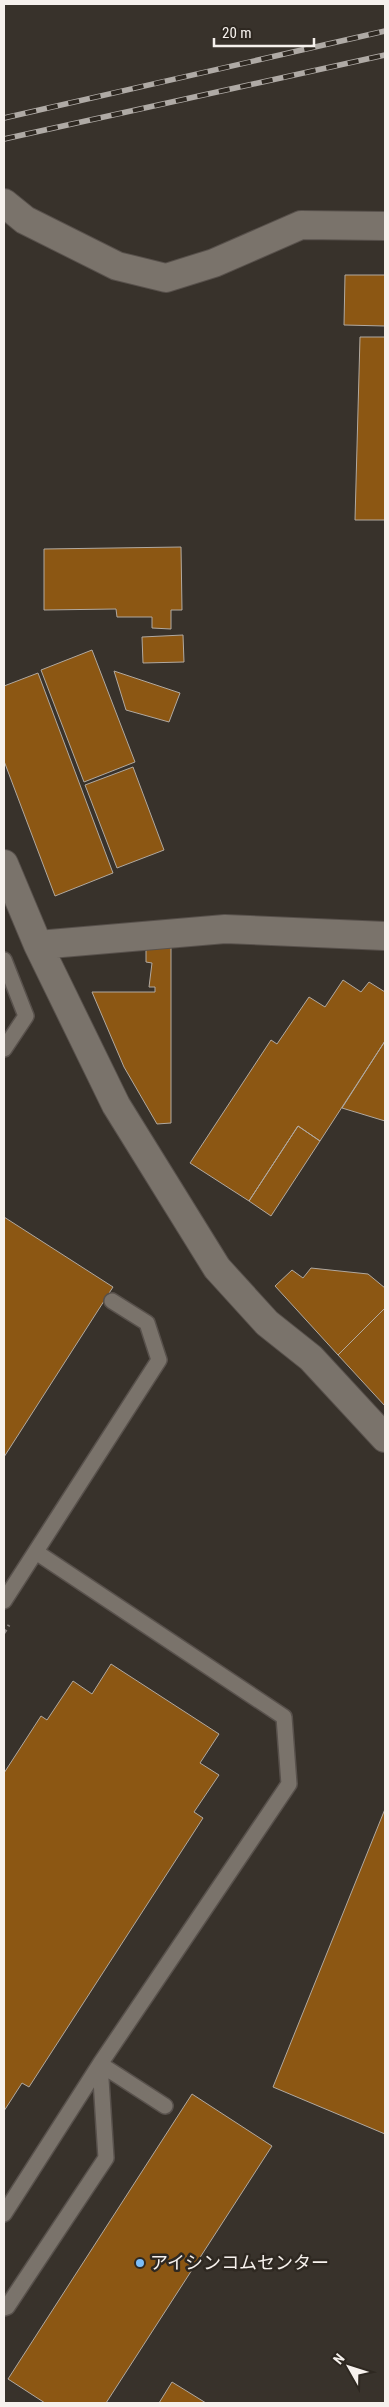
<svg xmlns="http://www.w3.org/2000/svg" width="389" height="2407" font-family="'Roboto Condensed','Noto Sans JP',sans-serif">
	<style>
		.building { fill: #8c5713; stroke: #b1a9a0 }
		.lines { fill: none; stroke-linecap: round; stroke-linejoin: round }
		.service-casing { stroke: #58514c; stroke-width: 18 }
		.minor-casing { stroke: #58514c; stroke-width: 30 }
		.path { stroke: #857f7a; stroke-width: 3; stroke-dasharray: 4 4; stroke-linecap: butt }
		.service { stroke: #7a736b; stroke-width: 15 }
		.minor { stroke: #7a736b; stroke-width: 28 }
		.rail-casing { stroke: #afaaa5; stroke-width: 5.5 }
		.rail { stroke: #2e2821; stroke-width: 4; stroke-dasharray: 11; stroke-linecap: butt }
		.poi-dot { fill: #7cbef9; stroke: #2e2821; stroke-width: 2 }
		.labels { text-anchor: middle; stroke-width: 5; stroke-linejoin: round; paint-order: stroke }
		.poi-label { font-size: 18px; fill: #f6f1ed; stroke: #2e2821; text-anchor: start }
	</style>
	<rect width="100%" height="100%" fill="#38322b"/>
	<!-- building -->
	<path class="building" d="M345,275H385V326L344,325Z
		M360,337H385V520H355Z
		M181,547L182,610H171V629L152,628V617H117L116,609L44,610V549Z
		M183,635L184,662L143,663L142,637Z
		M92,650L135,762L84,782L41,670Z
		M114,671L180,693L169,722L126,710Z
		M38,673L113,873L55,896L4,761V686Z
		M133,767L164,850L117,868L85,785Z
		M171,947V1123L157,1124L124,1067L92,992H155V987H149L152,963L146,962V948Z
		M343,980L361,992L369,982L385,992V1041L320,1141L298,1126L249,1201L190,1163L271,1040L277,1044L309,997L325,1007Z
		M385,1041V1121L342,1108Z
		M298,1126L320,1141L271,1216L249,1201Z
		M4,1217L113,1287L4,1457Z
		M311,1268L368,1274L385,1288V1308L338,1355L275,1286L292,1270L303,1278Z
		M385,1308V1406L338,1355Z
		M111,1664L219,1734L200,1763L219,1775L194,1812L203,1818L29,2087L22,2083L4,2111V1773L41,1716L47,1720L73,1681L92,1694Z
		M385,1809V2134L273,2087Z
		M192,2094L272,2146L106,2403H45L8,2379Z
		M172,2382L206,2403H159Z"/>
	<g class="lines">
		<defs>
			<path id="service" d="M4,960L26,1016L4,1049
				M4,1601L159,1360L147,1323L112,1301
				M4,2214L100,2064L289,1784L284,1717L36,1552
				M4,2308L7,2307L106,2158L100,2064L165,2106"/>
			<path id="minor" d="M4,203L25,220L117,266L166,278L214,263L301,225L385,226
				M4,864L38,945L225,929L385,936
				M38,945L116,1105L217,1268L267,1323L311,1358L385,1438"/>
		</defs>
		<!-- service casing -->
		<use href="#service" class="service-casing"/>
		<!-- minor casing -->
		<use href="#minor" class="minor-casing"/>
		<!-- path -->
		<path class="path" d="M4,1633L9,1625"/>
		<!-- service -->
		<use href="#service" class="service"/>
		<!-- minor -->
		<use href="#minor" class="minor"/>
		<defs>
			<path id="rail" d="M4,118L385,31
				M4,139L385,55"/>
		</defs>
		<!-- rail casing -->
		<use href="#rail" class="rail-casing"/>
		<!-- rail -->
		<use href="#rail" class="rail"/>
	</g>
	<!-- markers -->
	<circle class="poi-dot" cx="140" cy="2263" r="5"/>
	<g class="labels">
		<!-- poi labels -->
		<g class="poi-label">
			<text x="150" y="2269">アイシンコムセンター</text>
		</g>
	</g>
	<!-- border -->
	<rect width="389" height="2407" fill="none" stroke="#f6f1ed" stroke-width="10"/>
	<!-- north arrow -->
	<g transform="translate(349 2367) rotate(309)" stroke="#2e2821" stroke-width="4" paint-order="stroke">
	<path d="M0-4L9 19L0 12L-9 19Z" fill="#f6f1ed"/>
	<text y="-8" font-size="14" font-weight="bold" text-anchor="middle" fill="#f6f1ed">N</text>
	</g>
	<!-- scale -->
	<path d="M214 38v8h100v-8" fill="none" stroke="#f6f1ed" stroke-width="2.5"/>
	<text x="222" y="38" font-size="15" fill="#f6f1ed" stroke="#2e2821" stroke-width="4" paint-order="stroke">20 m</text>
</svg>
